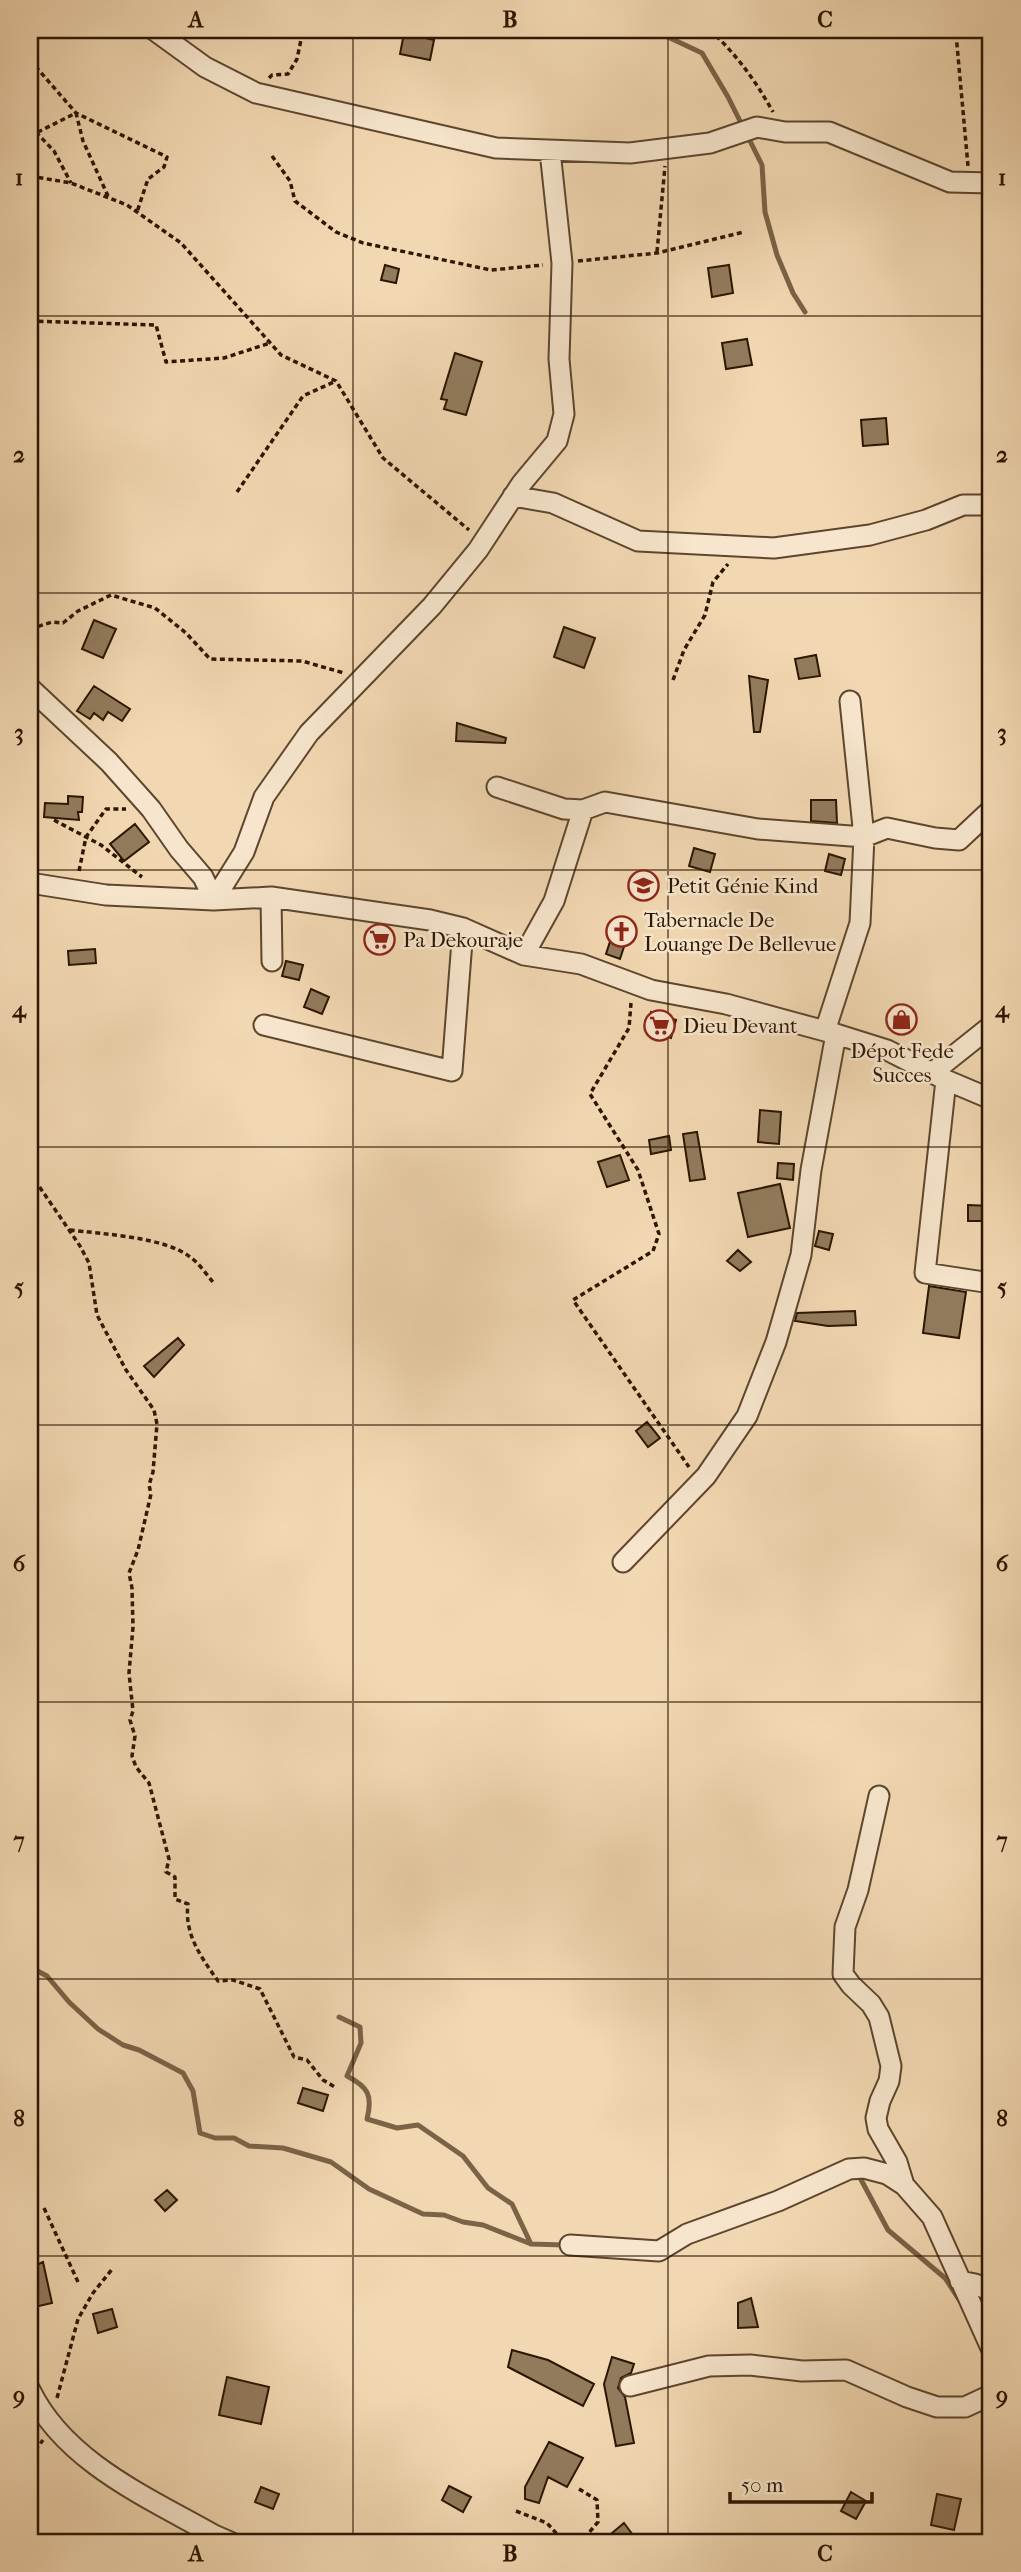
<svg xmlns="http://www.w3.org/2000/svg" width="1021" height="2572" font-family="'IM FELL French Canon',serif">
	<style>
		.lines { fill: none; stroke-linecap: round; stroke-linejoin: round }
		.stream { stroke: #7a6347; stroke-width: 5 }
		.building { fill: #927b5d; stroke: #2b1601; stroke-width: 2 }
		.minor-casing { stroke: #5d462d; stroke-width: 23 }
		.path { stroke: #2b1601; stroke-width: 3.5; stroke-dasharray: 5 3.5; stroke-linecap: butt }
		.minor { stroke: #f7e6cd; stroke-width: 19 }
		.grid { fill: none; stroke: #2b1601; stroke-width: 2; stroke-opacity: 0.55 }
		.labels { text-anchor: middle; stroke-width: 5; stroke-linejoin: round; paint-order: stroke }
		.poi-label { font-size: 21px; fill: #2b1601; stroke: #f7e6cd; text-anchor: start }
		.neatline { fill: none; stroke: #2b1601; stroke-width: 2.5 }
		.grid-label { font-size: 23px; text-anchor: middle; font-weight: bold; fill: #2b1601 }
	</style>
	<rect width="100%" height="100%" fill="#f2d8b2"/>
	<filter id="stains"><feTurbulence type="fractalNoise" baseFrequency=".00286" numOctaves="4"/><feColorMatrix values="0 0 0 0 .2 0 0 0 0 .09 0 0 0 0 .02 0 0 0 .5 -.17"/></filter>
	<radialGradient id="worn" r=".72"><stop offset=".6" stop-color="#630" stop-opacity="0"/><stop offset="1" stop-color="#630" stop-opacity=".3"/></radialGradient>
	<g class="lines">
		<!-- stream -->
		<path class="stream" d="M653,30L702,53L728,97L762,165L765,212L777,255L793,293L805,312
			M30,1967L47,1976L69,2002L98,2029L123,2045L139,2050L183,2073L193,2091L200,2133L215,2138H234L249,2146L283,2148L331,2162L369,2189L423,2214L444,2215L463,2222L483,2225L531,2244L564,2245
			M339,2017L360,2027L361,2043L347,2076C368,2087 373,2095 367,2119L397,2128L418,2125L463,2156L488,2188L512,2204L531,2244
			M858,2174L888,2230L945,2278L960,2301"/>
	</g>
	<!-- building -->
	<path class="building" d="M404,33L434,40L430,60L400,54Z
		M385,265L399,269L396,283L381,280Z
		M729,265L733,293L712,297L708,268Z
		M747,339L752,365L726,369L722,343Z
		M455,353L482,362L466,415L444,409L447,400L441,399Z
		M886,418L888,444L863,446L861,420Z
		M94,620L116,629L103,658L82,649Z
		M564,627L595,638L584,668L554,657Z
		M816,655L820,676L799,679L795,659Z
		M749,676L768,680L760,732H754Z
		M94,686L130,709L122,721L108,712L103,720L94,713L90,719L77,711Z
		M457,723L506,738L505,743L456,741Z
		M68,796L83,797L82,812H78L79,820L44,817L45,803L68,804Z
		M811,800H836L837,823L811,821Z
		M135,824L149,842L124,861L110,844Z
		M694,848L715,854L710,872L689,866Z
		M829,854L845,859L841,875L825,871Z
		M634,874L658,882L654,896L629,888Z
		M617,920L631,925L620,959L606,954Z
		M95,949L96,963L69,965L68,951Z
		M286,961L303,965L299,980L282,976Z
		M311,989L329,997L322,1014L304,1007Z
		M651,1012L676,1020L671,1038L645,1030Z
		M760,1110L781,1112L779,1144L758,1142Z
		M697,1132L705,1179L690,1181L683,1134Z
		M669,1136L671,1150L651,1154L649,1140Z
		M620,1155L629,1180L607,1187L598,1162Z
		M778,1163L794,1164L793,1180L777,1178Z
		M780,1184L790,1228L748,1237L738,1193Z
		M968,1205L991,1206V1221H968Z
		M819,1231L833,1234L829,1250L815,1246Z
		M738,1250L751,1262L740,1271L727,1261Z
		M929,1286L966,1292L959,1338L923,1333Z
		M855,1311L856,1325L828,1326L795,1321L797,1313Z
		M178,1338L184,1345L154,1377L144,1366Z
		M647,1422L660,1438L648,1447L636,1431Z
		M303,2088L328,2095L323,2111L298,2103Z
		M167,2190L177,2200L165,2211L155,2200Z
		M43,2262L52,2303L30,2308V2268Z
		M751,2298L758,2327L738,2328V2303Z
		M112,2309L117,2327L98,2333L93,2314Z
		M512,2350L548,2360L594,2384L583,2406L508,2367Z
		M612,2357L634,2364L631,2373L621,2378L618,2388L625,2397L634,2443L616,2446L604,2384Z
		M227,2377L269,2387L261,2424L219,2415Z
		M549,2442L583,2458L567,2487L548,2477L539,2503L525,2499V2487Z
		M449,2486L471,2497L463,2512L442,2500Z
		M261,2487L279,2494L273,2509L255,2502Z
		M851,2492L866,2501L856,2519L841,2511Z
		M937,2494L961,2499L954,2530L931,2525Z
		M624,2523L633,2535L624,2542H620L612,2533Z"/>
	<g class="lines">
		<defs>
			<path id="minor" d="M154,30L205,67L256,93L496,148L630,153L710,143L757,127L785,132H829L950,182L991,183
				M513,496L553,503L638,541L774,548L870,535L926,520L963,505H991
				M30,688L109,762L151,809L179,849L203,877L214,900
				M497,787L564,809L583,810
				M30,883L106,895L214,900L271,897L430,920L463,928L524,955L581,964L651,990L726,1004L836,1034L887,1050L946,1080L991,1099
				M271,897L272,961
				M214,900L244,852L264,797L309,733L432,606L478,550L522,483L557,441L564,414L559,359L562,263L550,151
				M524,955L554,901L583,810L605,802L758,829L864,837L887,828L935,838L959,840L991,810
				M264,1025L452,1071L463,928
				M825,1031L860,923L864,837L850,701
				M932,1073L991,1026
				M946,1080L925,1273L991,1283
				M623,1562L706,1476L747,1416L776,1342L801,1255L811,1170L836,1034
				M879,1796L858,1890L845,1927L843,1974L851,1985L871,2004L879,2017L891,2066L889,2081L880,2101L876,2118L878,2129L897,2162L904,2185
				M570,2245L659,2251L687,2234L778,2201L849,2169L864,2168L887,2174L904,2185L932,2217L991,2348
				M960,2281L975,2284L991,2291
				M630,2386L709,2366L750,2365L802,2371L846,2370L907,2397L937,2407H965L991,2395
				M30,2390C65,2462 147,2497 214,2535L230,2542"/>
		</defs>
		<!-- minor casing -->
		<use href="#minor" class="minor-casing"/>
		<!-- path -->
		<path class="path" d="M710,30C737,55 755,80 773,112
			M956,34L968,166
			M30,60L76,113L167,157L164,167L148,179L137,212
			M269,78L272,75L288,74L297,59L303,30
			M30,126L54,151L71,183
			M30,136L76,113L83,141L108,196
			M272,156L290,181L295,201L336,232L363,243L491,270L543,265
			M30,176L71,183L127,205L181,243L281,355L336,381L383,458L469,530
			M657,252L665,166
			M578,261L657,253L744,232
			M30,321L156,325L166,362L224,358L270,343
			M237,492L303,396L336,381
			M30,629L52,622L63,623L78,611L111,595L155,608L186,633L210,659L302,661L344,673
			M673,680L684,650L705,615L713,582L728,564
			M54,820L101,845L142,877
			M79,871L86,837L106,809H126
			M631,1003L629,1028L590,1094L638,1170L659,1234L653,1251L573,1300L689,1467
			M30,1173L80,1246L89,1263L97,1315L126,1370L154,1410L157,1424L153,1472L149,1485L151,1494L138,1550L129,1573L132,1588L133,1627L129,1673L133,1711L130,1720L135,1736L132,1756L136,1767L149,1783L169,1859L166,1872L175,1877V1899L188,1904C184,1934 201,1957 218,1981L233,1980L260,1989L294,2057L307,2060L323,2080L335,2087
			M70,1230C102,1234 165,1237 190,1257C199,1263 206,1274 213,1282
			M44,2208L78,2282
			M57,2398L78,2319L93,2293L113,2268
			M30,2457L43,2440
			M579,2489L597,2500L598,2522L581,2542
			M516,2511L547,2523L564,2542"/>
		<!-- minor -->
		<use href="#minor" class="minor"/>
	</g>
	<!-- grid -->
	<path class="grid" d="M353,30V2542M668,30V2542M30,316H991M30,593H991M30,870H991M30,1147H991M30,1425H991M30,1702H991M30,1979H991M30,2256H991"/>
	<!-- icons -->
	<defs>
		<symbol id="school-ring" viewBox="-11 -11 22 22"><circle r="9.5" fill="#f7e6cd" stroke="#8f2418" stroke-width="1.5"/><path d="M0-5L7-2L0 1L-7-2ZM-4 1L0 2.5L4 1V4Q0 6-4 4Z" fill="#8f2418"/></symbol>
		<symbol id="church-ring" viewBox="-11 -11 22 22"><circle r="9.5" fill="#f7e6cd" stroke="#8f2418" stroke-width="1.5"/><path d="M-1.2-6h2.4v3.5h3.3v2.4h-3.3V6h-2.4V-.1h-3.3v-2.4h3.3Z" fill="#8f2418"/></symbol>
		<symbol id="supermarket-ring" viewBox="-11 -11 22 22"><circle r="9.5" fill="#f7e6cd" stroke="#8f2418" stroke-width="1.5"/><path d="M-6-5.5h2.5l.6 2H6L4.5 2H-2.5L-4.4-4H-6ZM-1.5 3.2a1.3 1.3 0 1 0 .1 0ZM3 3.2a1.3 1.3 0 1 0 .1 0Z" fill="#8f2418"/></symbol>
		<symbol id="shop-ring" viewBox="-11 -11 22 22"><circle r="9.5" fill="#f7e6cd" stroke="#8f2418" stroke-width="1.5"/><path d="M-5-2.5h2.3a2.7 3.5 0 0 1 5.4 0H5L5.5 6h-11ZM-1.5-2.5h3a1.5 2.3 0 0 0-3 0Z" fill="#8f2418"/></symbol>
	</defs>
	<g fill-rule="evenodd">
		<use href="#school-ring" x="626" y="868" width="35" height="35"/>
		<use href="#church-ring" x="604" y="914" width="35" height="35"/>
		<use href="#supermarket-ring" x="362" y="922" width="35" height="35"/>
		<use href="#shop-ring" x="884" y="1002" width="35" height="35"/>
		<use href="#supermarket-ring" x="642" y="1008" width="35" height="35"/>
	</g>
	<g class="labels">
		<!-- poi labels -->
		<g class="poi-label">
			<text x="667" y="893">Petit Génie Kind</text>
			<text x="644" y="927">Tabernacle De<tspan x="644" dy="24">Louange De Bellevue</tspan></text>
			<text x="403" y="947">Pa Dekouraje</text>
			<text x="683" y="1033">Dieu Devant</text>
			<text x="902" y="1058" text-anchor="middle">Dépot Fede<tspan x="902" dy="24">Succes</tspan></text>
		</g>
	</g>
	<!-- margin -->
	<rect width="1021" height="2572" fill="none" stroke="#f2d8b2" stroke-width="77"/>
	<!-- scale -->
	<path d="M730 2492v10h142v-10" fill="none" stroke="#2b1601" stroke-width="3.5"/>
	<text x="741" y="2492" font-size="21" fill="#2b1601" stroke="#f7e6cd" stroke-width="5" paint-order="stroke">50 m</text>
	<rect x="38" y="38" width="944" height="2496" class="neatline"/>
	<g class="grid-label">
		<text x="196" y="27">A</text>
		<text x="510" y="27">B</text>
		<text x="825" y="27">C</text>
		<text x="19" y="185">1</text>
		<text x="1002" y="185">1</text>
		<text x="19" y="462">2</text>
		<text x="1002" y="462">2</text>
		<text x="19" y="740">3</text>
		<text x="1002" y="740">3</text>
		<text x="19" y="1017">4</text>
		<text x="1002" y="1017">4</text>
		<text x="19" y="1294">5</text>
		<text x="1002" y="1294">5</text>
		<text x="19" y="1571">6</text>
		<text x="1002" y="1571">6</text>
		<text x="19" y="1848">7</text>
		<text x="1002" y="1848">7</text>
		<text x="19" y="2126">8</text>
		<text x="1002" y="2126">8</text>
		<text x="19" y="2403">9</text>
		<text x="1002" y="2403">9</text>
		<text x="196" y="2561">A</text>
		<text x="510" y="2561">B</text>
		<text x="825" y="2561">C</text>
	</g>
	<rect width="100%" height="100%" filter="url(#stains)"/>
	<rect width="100%" height="100%" fill="url(#worn)"/>
</svg>
